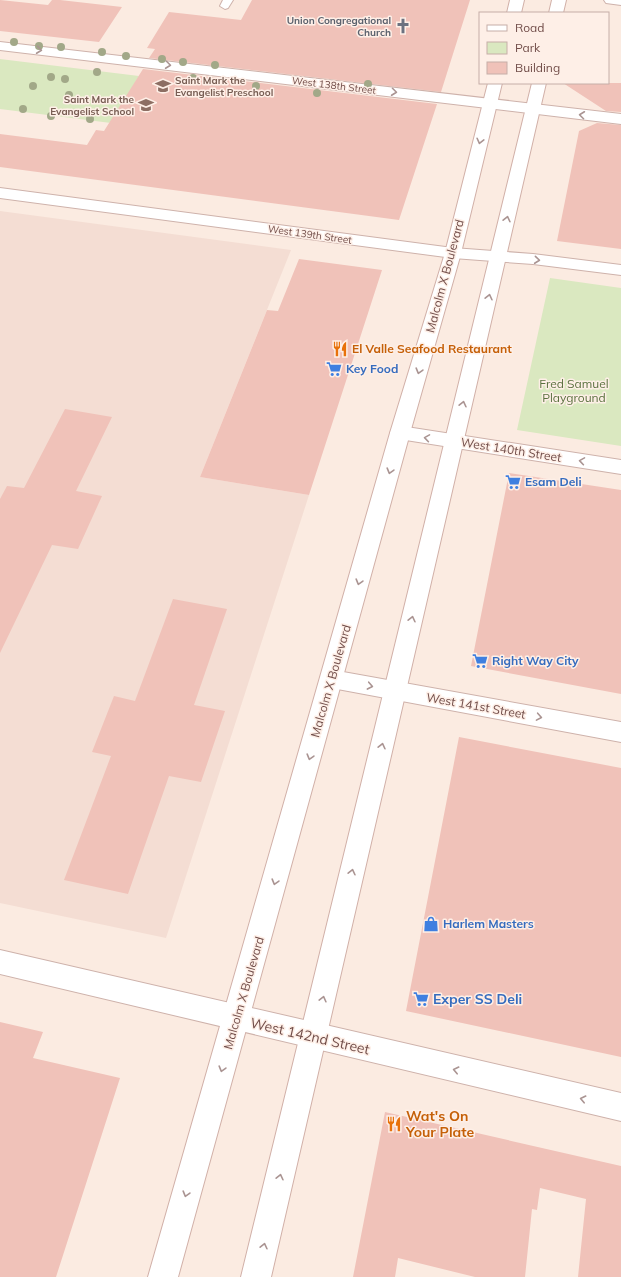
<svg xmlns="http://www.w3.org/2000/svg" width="621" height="1277" font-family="Mulish,sans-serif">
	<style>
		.residential { fill: #f4ddd3 }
		.green { fill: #dae8c0 }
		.building { fill: #f0c2b9 }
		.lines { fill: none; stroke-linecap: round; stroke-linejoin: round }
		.service-casing { stroke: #ceb2ab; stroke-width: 2 }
		.minor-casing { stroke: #ceb2ab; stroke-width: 2 }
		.secondary-casing { stroke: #d1b0a8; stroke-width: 2 }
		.service { fill: #fff; fill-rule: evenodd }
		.minor { fill: #fff; fill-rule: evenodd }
		.secondary { fill: #fff; fill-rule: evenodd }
		.tree { fill: #a2a888 }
		.oneway { stroke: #aa9492 }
		.labels { text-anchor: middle; stroke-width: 3; stroke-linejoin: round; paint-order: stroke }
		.far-worship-label { font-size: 10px; font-weight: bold; fill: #5b616d; stroke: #feefe7; text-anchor: end }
		.far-education-label { font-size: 10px; font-weight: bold; fill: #785e54; stroke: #feefe7; text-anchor: start }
		.far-street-label { font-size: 10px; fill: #714d49; stroke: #feefe7 }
		.street-label { font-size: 12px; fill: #714d49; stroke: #feefe7 }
		.food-label { font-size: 12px; font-weight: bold; fill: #c56008; stroke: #feefe7; text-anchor: start }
		.shop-label { font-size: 12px; font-weight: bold; fill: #366cbe; stroke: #feefe7; text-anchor: start }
		.park-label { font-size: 12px; fill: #5a713f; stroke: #feefe7 }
		.near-shop-label { font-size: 14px; font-weight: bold; fill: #366cbe; stroke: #feefe7; text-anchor: start }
		.near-street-label { font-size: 14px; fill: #714d49; stroke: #feefe7 }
		.near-food-label { font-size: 14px; font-weight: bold; fill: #c56008; stroke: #feefe7; text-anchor: start }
	</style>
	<rect width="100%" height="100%" fill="#fbebe1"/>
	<!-- residential -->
	<path class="residential" d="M0,211L291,250L200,477L309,495L166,938L0,903Z"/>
	<!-- green -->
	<path class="green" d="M0,59L139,76L111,123L0,109Z
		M550,278L621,288V446L517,430Z"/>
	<!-- building -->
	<path class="building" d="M0,0L48,5L52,0H60L122,7L99,42L0,31Z
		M252,0H470L441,92L149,58L155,49L147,48L169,12L241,20Z
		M143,69L437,104L399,220L0,167V134L87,145L96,130L104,131Z
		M563,83H621V112L606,111Z
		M597,123L621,125V249L557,241L579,131Z
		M299,259L382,270L309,495L200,477L267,310L278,311Z
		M65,409L112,417L76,491L102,496L78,549L52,545L0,653V499L7,486L24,488Z
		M509,473L621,490V694L471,666Z
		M173,599L227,609L194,705L225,711L201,782L169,776L128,894L64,880L111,756L92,752L114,696L135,701Z
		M459,737L621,768V1057L406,1011Z
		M0,1022L43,1032L33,1058L120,1078L56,1277H0Z
		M385,1112L621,1166V1277H578L586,1199L540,1188L537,1210L532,1209L525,1277H475L398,1258L395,1277H353Z"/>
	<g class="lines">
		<defs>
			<path id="service" d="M223,0H233L228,8L225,9L220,6Z"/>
			<path id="minor" d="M604,0H621V5L606,3Z
				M0,42L621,114V124L0,50Z
				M0,188L453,248L533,254L621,265V275L533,264L453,258L0,198Z
				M400,426L621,460V474L393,438L390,433L393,428Z
				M332,670L621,722V742L332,688L324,685L321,679L324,673Z
				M0,950L621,1093V1121L0,974Z"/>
			<path id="secondary" d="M510,0H524L521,13H507Z
				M552,0H566L563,13H549Z
				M488,83H502L461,253L410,433L178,1277H148L390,433L445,253Z
				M532,83H546L271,1277H241Z"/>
		</defs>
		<!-- service casing -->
		<use href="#service" class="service-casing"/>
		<!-- minor casing -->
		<use href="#minor" class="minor-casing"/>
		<!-- secondary casing -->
		<use href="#secondary" class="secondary-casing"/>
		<!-- service -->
		<use href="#service" class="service"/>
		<!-- minor -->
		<use href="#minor" class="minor"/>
		<!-- secondary -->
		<use href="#secondary" class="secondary"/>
	</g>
	<!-- trees -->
	<g class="tree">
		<circle cx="14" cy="42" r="4"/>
		<circle cx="39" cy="46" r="4"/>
		<circle cx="61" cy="47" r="4"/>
		<circle cx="102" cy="52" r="4"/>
		<circle cx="126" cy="56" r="4"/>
		<circle cx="162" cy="59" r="4"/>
		<circle cx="183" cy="62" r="4"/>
		<circle cx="215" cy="65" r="4"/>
		<circle cx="97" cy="72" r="4"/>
		<circle cx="51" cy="77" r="4"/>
		<circle cx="193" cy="78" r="4"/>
		<circle cx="65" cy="79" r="4"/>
		<circle cx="368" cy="84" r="4"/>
		<circle cx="33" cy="86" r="4"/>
		<circle cx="256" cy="86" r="4"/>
		<circle cx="317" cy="93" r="4"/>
		<circle cx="69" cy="95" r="4"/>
		<circle cx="23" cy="109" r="4"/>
		<circle cx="51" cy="116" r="4"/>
		<circle cx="90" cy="119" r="4"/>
	</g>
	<!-- one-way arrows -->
	<defs><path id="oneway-chevron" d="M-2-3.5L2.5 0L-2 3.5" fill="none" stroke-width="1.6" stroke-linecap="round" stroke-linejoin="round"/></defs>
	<g class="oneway">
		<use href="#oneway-chevron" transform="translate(39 50) rotate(7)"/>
		<use href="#oneway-chevron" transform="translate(168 65) rotate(7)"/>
		<use href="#oneway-chevron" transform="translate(394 92) rotate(7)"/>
		<use href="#oneway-chevron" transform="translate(582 115) rotate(-173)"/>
		<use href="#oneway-chevron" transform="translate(480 141) rotate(104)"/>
		<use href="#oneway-chevron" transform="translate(507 219) rotate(-77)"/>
		<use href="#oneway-chevron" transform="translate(537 260) rotate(6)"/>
		<use href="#oneway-chevron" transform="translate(489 297) rotate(-77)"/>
		<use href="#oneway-chevron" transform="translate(419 371) rotate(106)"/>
		<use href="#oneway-chevron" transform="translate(463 404) rotate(-77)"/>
		<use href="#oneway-chevron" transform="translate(427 438) rotate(-171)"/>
		<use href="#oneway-chevron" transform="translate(582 461) rotate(-171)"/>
		<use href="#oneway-chevron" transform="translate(390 471) rotate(106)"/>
		<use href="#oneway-chevron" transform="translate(359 582) rotate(106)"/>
		<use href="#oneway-chevron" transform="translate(412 619) rotate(-77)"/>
		<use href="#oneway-chevron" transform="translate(370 686) rotate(11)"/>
		<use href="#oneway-chevron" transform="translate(539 717) rotate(10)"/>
		<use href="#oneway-chevron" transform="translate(382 746) rotate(-77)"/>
		<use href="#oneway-chevron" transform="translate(310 757) rotate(106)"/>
		<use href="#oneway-chevron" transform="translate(352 872) rotate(-77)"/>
		<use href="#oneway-chevron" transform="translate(275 882) rotate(106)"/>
		<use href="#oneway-chevron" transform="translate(323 999) rotate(-76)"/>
		<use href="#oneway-chevron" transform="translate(222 1069) rotate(106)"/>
		<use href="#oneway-chevron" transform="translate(456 1070) rotate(-167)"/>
		<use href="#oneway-chevron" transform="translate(583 1099) rotate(-167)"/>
		<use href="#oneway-chevron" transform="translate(280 1177) rotate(-77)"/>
		<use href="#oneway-chevron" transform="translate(186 1194) rotate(106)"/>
		<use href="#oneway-chevron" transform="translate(264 1246) rotate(-77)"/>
	</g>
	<!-- icons -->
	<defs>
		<symbol id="church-bare" viewBox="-9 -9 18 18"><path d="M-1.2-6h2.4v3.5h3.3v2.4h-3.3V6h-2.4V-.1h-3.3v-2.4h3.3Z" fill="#6b7280" stroke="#feefe7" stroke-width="2.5" paint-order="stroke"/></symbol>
		<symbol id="school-bare" viewBox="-9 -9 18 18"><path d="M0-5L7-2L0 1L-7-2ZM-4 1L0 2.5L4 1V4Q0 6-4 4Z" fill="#8d6e63" stroke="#feefe7" stroke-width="2.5" paint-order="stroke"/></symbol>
		<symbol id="restaurant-bare" viewBox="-9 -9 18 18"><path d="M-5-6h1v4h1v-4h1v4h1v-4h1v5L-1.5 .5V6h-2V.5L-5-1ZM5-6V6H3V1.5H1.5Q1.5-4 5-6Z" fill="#e8710a" stroke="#feefe7" stroke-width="2.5" paint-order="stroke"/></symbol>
		<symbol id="supermarket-bare" viewBox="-9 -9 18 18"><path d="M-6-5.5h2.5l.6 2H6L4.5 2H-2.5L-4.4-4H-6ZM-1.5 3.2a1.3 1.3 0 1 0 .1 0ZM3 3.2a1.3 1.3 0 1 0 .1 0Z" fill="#3f7fe0" stroke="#feefe7" stroke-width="2.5" paint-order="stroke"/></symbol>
		<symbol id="shop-bare" viewBox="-9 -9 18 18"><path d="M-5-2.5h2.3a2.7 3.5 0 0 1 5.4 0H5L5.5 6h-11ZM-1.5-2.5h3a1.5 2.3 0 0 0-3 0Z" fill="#3f7fe0" stroke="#feefe7" stroke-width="2.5" paint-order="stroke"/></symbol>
	</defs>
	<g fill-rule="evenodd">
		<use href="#church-bare" x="392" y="15" width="22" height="22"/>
		<use href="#school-bare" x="152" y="75" width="22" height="22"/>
		<use href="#school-bare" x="135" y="94" width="22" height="22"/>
		<use href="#restaurant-bare" x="329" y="338" width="22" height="22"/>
		<use href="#supermarket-bare" x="323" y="358" width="22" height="22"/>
		<use href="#supermarket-bare" x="502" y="471" width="22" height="22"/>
		<use href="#supermarket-bare" x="469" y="650" width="22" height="22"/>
		<use href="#shop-bare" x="420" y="913" width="22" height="22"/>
		<use href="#supermarket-bare" x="410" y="988" width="22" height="22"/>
		<use href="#restaurant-bare" x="383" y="1113" width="22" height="22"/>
	</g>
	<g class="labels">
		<!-- far-worship labels -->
		<g class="far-worship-label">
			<text x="391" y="24">Union Congregational<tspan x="391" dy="12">Church</tspan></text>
		</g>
		<!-- far-education labels -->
		<g class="far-education-label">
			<text x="175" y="84">Saint Mark the<tspan x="175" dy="12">Evangelist Preschool</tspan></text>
			<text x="134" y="103" text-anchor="end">Saint Mark the<tspan x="134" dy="12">Evangelist School</tspan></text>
		</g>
		<!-- far-street labels -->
		<g class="far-street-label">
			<text transform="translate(334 85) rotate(7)" y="4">West 138th Street</text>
			<text transform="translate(310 234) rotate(8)" y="4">West 139th Street</text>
		</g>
		<!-- street labels -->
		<g class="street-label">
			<text transform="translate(445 276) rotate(-75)" y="4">Malcolm X Boulevard</text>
			<text transform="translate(511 450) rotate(9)" y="4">West 140th Street</text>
			<text transform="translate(331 681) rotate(-74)" y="4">Malcolm X Boulevard</text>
			<text transform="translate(476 706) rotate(10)" y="4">West 141st Street</text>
			<text transform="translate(244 993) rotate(-74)" y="4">Malcolm X Boulevard</text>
		</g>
		<!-- food labels -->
		<g class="food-label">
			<text x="352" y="353">El Valle Seafood Restaurant</text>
		</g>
		<!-- shop labels -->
		<g class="shop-label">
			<text x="346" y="373">Key Food</text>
			<text x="525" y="486">Esam Deli</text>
			<text x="492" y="665">Right Way City</text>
			<text x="443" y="928">Harlem Masters</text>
		</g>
		<!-- park labels -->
		<g class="park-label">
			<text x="574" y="388">Fred Samuel<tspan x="574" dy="14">Playground</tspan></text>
		</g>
		<!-- near-shop labels -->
		<g class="near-shop-label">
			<text x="433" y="1004">Exper SS Deli</text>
		</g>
		<!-- near-street labels -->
		<g class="near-street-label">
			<text transform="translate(310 1036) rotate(13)" y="5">West 142nd Street</text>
		</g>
		<!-- near-food labels -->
		<g class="near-food-label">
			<text x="406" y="1121">Wat's On<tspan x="406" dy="16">Your Plate</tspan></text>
		</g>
	</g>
	<!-- legend -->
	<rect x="479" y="12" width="130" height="72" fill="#feefe7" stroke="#c6aea8"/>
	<rect x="487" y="25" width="20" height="6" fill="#ffffff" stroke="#c6aea8"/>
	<text x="515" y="32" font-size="12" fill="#714d49">Road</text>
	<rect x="487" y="42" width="20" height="12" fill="#dae8c0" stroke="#c6aea8"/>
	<text x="515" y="52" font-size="12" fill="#714d49">Park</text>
	<rect x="487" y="62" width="20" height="12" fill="#f0c2b9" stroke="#c6aea8"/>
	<text x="515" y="72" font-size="12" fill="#714d49">Building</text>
</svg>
